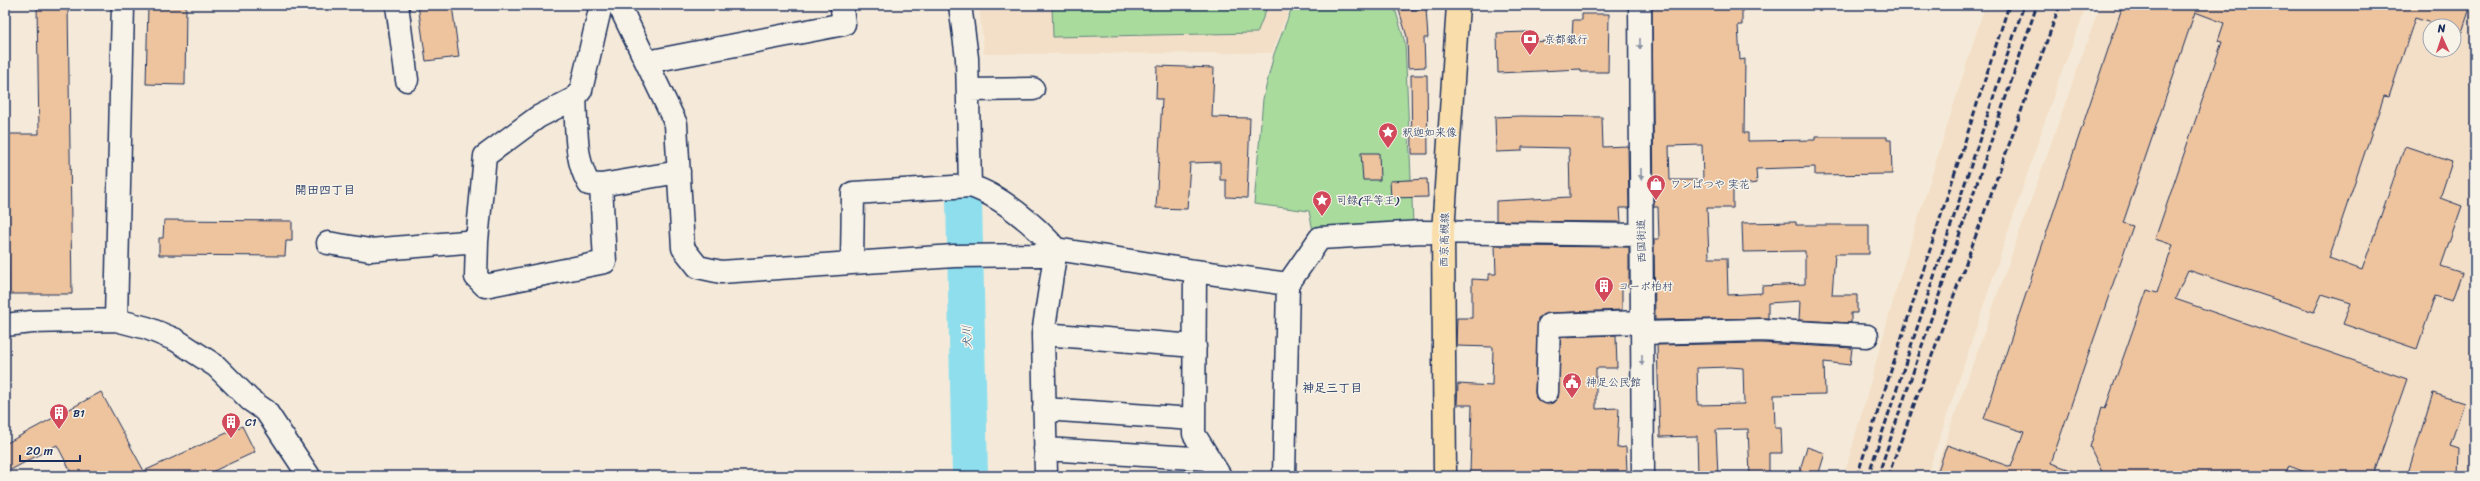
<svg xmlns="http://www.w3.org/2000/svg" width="2480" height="481" font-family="Sriracha,'Klee One',sans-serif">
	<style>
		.built { fill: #f3dfc7; fill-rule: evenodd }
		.green { fill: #a9db9d; stroke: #62857e }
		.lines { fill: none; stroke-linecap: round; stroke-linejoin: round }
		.stream { stroke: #6198b4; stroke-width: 6 }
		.river { stroke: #8fdeed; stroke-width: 36 }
		.building { fill: #eec49e; stroke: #1b2f5e; fill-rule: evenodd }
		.street-casing { stroke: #1b2f5e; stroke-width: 25 }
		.primary-casing { stroke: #1b2f5e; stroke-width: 25 }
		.street { stroke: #f7f3e8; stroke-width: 22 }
		.primary { stroke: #f9deab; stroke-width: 22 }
		.rail { stroke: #1b2f5e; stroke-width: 3; stroke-dasharray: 6 3; stroke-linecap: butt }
		.oneway { fill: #8991a3 }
		.labels { text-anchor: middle; stroke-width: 3; stroke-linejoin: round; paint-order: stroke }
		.poi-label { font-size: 11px; fill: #1b2f5e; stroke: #f7f3e8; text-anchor: start }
		.street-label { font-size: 11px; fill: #1b2f5e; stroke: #f7f3e8 }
		.neighbourhood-label { font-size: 12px; font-weight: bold; fill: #1b2f5e; stroke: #f7f3e8 }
		.water-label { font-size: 12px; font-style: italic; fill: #32527b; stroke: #f7f3e8 }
	</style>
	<rect width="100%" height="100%" fill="#f5ead9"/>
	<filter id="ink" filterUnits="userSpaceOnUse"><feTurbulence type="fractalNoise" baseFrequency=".025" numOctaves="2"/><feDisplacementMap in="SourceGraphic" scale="8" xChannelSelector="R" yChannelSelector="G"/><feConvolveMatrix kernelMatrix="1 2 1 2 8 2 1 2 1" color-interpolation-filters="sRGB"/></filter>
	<g filter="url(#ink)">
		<!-- built -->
		<path class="built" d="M979,5H1291L1272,53L984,54Z
			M1985,5H2087L2057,85L1927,476H1844L1900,276Z
			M2100,5H2473L2471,476H1933ZM2430,26H2454V50H2430Z"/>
		<!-- green -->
		<path class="green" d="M1052,5H1268L1257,33L1053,37Z
			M1293,5H1394L1405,43L1413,223L1313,231L1309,211L1254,204L1263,99L1274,54Z"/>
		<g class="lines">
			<!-- stream -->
			<path class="stream" d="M953,287L967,306"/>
			<!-- river -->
			<path class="river" d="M964,199L970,476"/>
		</g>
		<!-- building -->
		<path class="building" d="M37,5H68L72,294H9L7,134H39Z
			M148,5H186L185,85L146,84Z
			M418,5H452L459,57L426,61Z
			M1652,5H1737L1738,8H1742V25H1738L1740,60L1745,59L1744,133H1748V141L1815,140V137H1887V140H1891L1892,174L1815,175V167L1756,169L1757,183L1733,186V208H1707L1709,258H1727L1728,295L1762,293V286L1805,284V251L1743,252L1742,223L1796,222V225H1869V254H1835L1832,295H1857V313H1851V323L1799,320L1800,301L1768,303V318L1655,320L1654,239H1659L1658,207H1654ZM1702,145L1703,180H1670L1669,146Z
			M2123,5H2471L2462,32L2454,30V26H2441L2415,18L2389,97L2384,96L2329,258L2362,270L2405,146L2452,162L2440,198L2462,206L2441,266L2462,273L2452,301L2435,296L2417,349L2343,324L2351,303L2322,294L2314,312L2188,270L2175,299L2407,379L2373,476H2316L2289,466L2285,476H2104L2090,447L2102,408L2105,409L2147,290L2157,293L2173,245L2155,239L2222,42L2218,41L2224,23L2195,12L2123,223L2133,226L2051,463L2082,474V476H1936L1947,445L2011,467L2024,432L1984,419Z
			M1426,9L1428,38H1424L1425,67L1408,68L1407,37L1399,10Z
			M1582,14H1609L1608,72H1581V69L1498,73L1497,33L1528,32V42L1572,40L1573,20H1582Z
			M1157,66L1214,68L1212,117L1250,118L1247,198L1226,197V180H1220V162L1190,163L1187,209L1156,208L1162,99H1156Z
			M1411,75H1427L1428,154H1412Z
			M1520,116L1602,117L1603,147L1628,146L1629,208H1620L1621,222L1496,221V201L1570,197L1569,148L1522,147V151L1496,152L1495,117Z
			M1361,153H1379L1380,180H1363Z
			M1427,179L1428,197L1391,198L1390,181Z
			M164,220L292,221V241H286L285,256L159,255V238H163Z
			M1495,246L1629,247V286H1622V310L1549,313L1538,318L1535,392L1536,398L1546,404L1553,403L1558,398L1561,337L1616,335L1617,368H1596V409L1619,408L1617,448L1626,447L1627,472L1589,473L1590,476H1571V471L1537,473V476H1503V472L1470,473L1472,405H1457L1458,384L1492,386L1493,347L1456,346L1457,318H1472V279L1489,280V274H1496Z
			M1761,343L1852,348L1850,365L1824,362L1825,394L1774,395L1775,428H1781L1782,453H1769V476H1750L1748,429L1716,430L1718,476H1698L1697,436L1660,437L1657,345ZM1730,367L1743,368L1744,404L1698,405L1697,368Z
			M101,392L144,471L242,426L255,452L203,476H73L57,445L5,473V444Z
			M2433,393L2464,403L2450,446L2459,449L2458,476H2407Z
			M1807,447L1825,453L1818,476H1798Z"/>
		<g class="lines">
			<defs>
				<path id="street" d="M397,5L407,80
					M619,5L676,124L683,248L698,267L721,272L954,256L1041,255L1056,249L1195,271L1194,434L1220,476
					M960,5L967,58L970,186C1000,195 1036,226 1056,249L1043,334L1046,475
					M1640,5L1643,476
					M647,62L844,24L842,9
					M969,90L1033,89
					M575,98L538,117L485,156L477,241L476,277L485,286L605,262L601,185L679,172
					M601,185L589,184C574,159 577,126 575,98L581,90L601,5
					M328,243L370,250L477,241
					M852,262L853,193L970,186
					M1195,271L1288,284
					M116,320L123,5
					M5,325L32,322L116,320L147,328L176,340L216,366L250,400L266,411L309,476
					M1642,333L1761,330L1867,336
					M1043,334L1195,346
					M1547,392L1549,325L1642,322
					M1044,409L1193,419
					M1045,449L1209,459
					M1284,476L1288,284L1320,238L1422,232L1641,235"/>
				<path id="primary" d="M1445,476L1443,232L1458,5"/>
			</defs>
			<!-- street casing -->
			<use href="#street" class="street-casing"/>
			<!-- primary casing -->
			<use href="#primary" class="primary-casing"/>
			<!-- street -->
			<use href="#street" class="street"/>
			<!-- primary -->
			<use href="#primary" class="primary"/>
			<!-- rail -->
			<path class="rail" d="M1857,476L2009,5
				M1868,476L2024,5
				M1878,476L2037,5
				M1888,476L2060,5"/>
		</g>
		<!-- one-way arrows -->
		<defs><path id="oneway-solid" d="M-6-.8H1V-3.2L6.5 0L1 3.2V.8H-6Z"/></defs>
		<g class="oneway">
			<use href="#oneway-solid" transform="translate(1640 44) rotate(90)"/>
			<use href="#oneway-solid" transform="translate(1641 174) rotate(90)"/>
			<use href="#oneway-solid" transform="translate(1642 360) rotate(90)"/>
		</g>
	</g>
	<!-- icons -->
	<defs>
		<symbol id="bank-pin" viewBox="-11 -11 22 30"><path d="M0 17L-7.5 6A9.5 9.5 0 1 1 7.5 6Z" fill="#d1495b" stroke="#f7f3e8"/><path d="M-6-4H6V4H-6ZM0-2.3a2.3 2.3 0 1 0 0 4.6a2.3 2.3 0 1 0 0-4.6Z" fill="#fff"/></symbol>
		<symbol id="sight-pin" viewBox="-11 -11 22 30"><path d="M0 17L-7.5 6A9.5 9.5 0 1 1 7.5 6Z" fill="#d1495b" stroke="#f7f3e8"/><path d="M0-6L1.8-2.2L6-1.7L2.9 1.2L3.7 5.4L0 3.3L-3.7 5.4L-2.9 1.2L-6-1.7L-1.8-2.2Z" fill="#fff"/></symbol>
		<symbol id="shop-pin" viewBox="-11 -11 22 30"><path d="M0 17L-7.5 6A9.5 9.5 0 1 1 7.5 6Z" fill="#d1495b" stroke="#f7f3e8"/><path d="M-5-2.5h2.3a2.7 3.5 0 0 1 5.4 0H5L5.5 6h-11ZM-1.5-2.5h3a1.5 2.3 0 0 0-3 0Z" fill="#fff"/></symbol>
		<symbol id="building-pin" viewBox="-11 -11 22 30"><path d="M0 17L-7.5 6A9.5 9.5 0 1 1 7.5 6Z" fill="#d1495b" stroke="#f7f3e8"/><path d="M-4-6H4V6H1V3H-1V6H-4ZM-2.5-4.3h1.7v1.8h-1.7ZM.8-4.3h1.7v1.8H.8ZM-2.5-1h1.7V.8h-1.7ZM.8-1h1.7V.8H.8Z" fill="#fff"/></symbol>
		<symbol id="civic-pin" viewBox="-11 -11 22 30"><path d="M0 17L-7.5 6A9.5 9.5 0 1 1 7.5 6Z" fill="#d1495b" stroke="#f7f3e8"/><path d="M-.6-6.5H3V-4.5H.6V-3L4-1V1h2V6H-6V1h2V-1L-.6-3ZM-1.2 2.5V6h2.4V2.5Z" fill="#fff"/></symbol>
	</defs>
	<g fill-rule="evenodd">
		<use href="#bank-pin" x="1519" y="28" width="22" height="30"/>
		<use href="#sight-pin" x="1377" y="121" width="22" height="30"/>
		<use href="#shop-pin" x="1645" y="173" width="22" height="30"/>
		<use href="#sight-pin" x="1311" y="189" width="22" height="30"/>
		<use href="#building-pin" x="1593" y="275" width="22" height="30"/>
		<use href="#civic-pin" x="1561" y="371" width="22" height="30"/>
		<use href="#building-pin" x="48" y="402" width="22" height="30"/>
		<use href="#building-pin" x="220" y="411" width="22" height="30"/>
	</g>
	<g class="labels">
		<!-- poi labels -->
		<g class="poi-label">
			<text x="1544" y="43">京都銀行</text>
			<text x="1402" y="136">釈迦如来像</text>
			<text x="1670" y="188">ワンぱつや 実花</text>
			<text x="1336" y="204">司録(平等王)</text>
			<text x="1618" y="290">コーポ柏村</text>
			<text x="1586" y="386">神足公民館</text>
			<text x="73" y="417">B1</text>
			<text x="245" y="426">C1</text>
		</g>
		<!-- street labels -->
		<g class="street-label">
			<text transform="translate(1444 240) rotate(-89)" y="4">西京高槻線</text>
			<text transform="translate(1641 241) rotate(-91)" y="4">西国街道</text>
		</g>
		<!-- neighbourhood labels -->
		<g class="neighbourhood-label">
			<text x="325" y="194">開田四丁目</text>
			<text x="1332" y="392">神足三丁目</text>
		</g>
		<!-- water labels -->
		<g class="water-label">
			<text transform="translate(967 337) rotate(-91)" y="4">犬川</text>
		</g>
	</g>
	<!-- margin -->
	<rect width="2480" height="481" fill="none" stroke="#f7f3e8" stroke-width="20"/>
	<rect x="10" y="10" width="2460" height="461" fill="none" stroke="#1b2f5e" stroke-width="1.5" filter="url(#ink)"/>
	<!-- north arrow -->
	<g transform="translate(2442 38) rotate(357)"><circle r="19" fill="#f7f3e8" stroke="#9fa5b1"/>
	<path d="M0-3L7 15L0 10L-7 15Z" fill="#d1495b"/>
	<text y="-6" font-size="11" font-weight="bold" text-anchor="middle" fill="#1b2f5e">N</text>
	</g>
	<!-- scale -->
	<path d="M20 455v6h60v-6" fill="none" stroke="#1b2f5e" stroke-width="2"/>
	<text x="26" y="455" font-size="12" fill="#1b2f5e" stroke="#f7f3e8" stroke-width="3" paint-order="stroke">20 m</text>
</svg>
